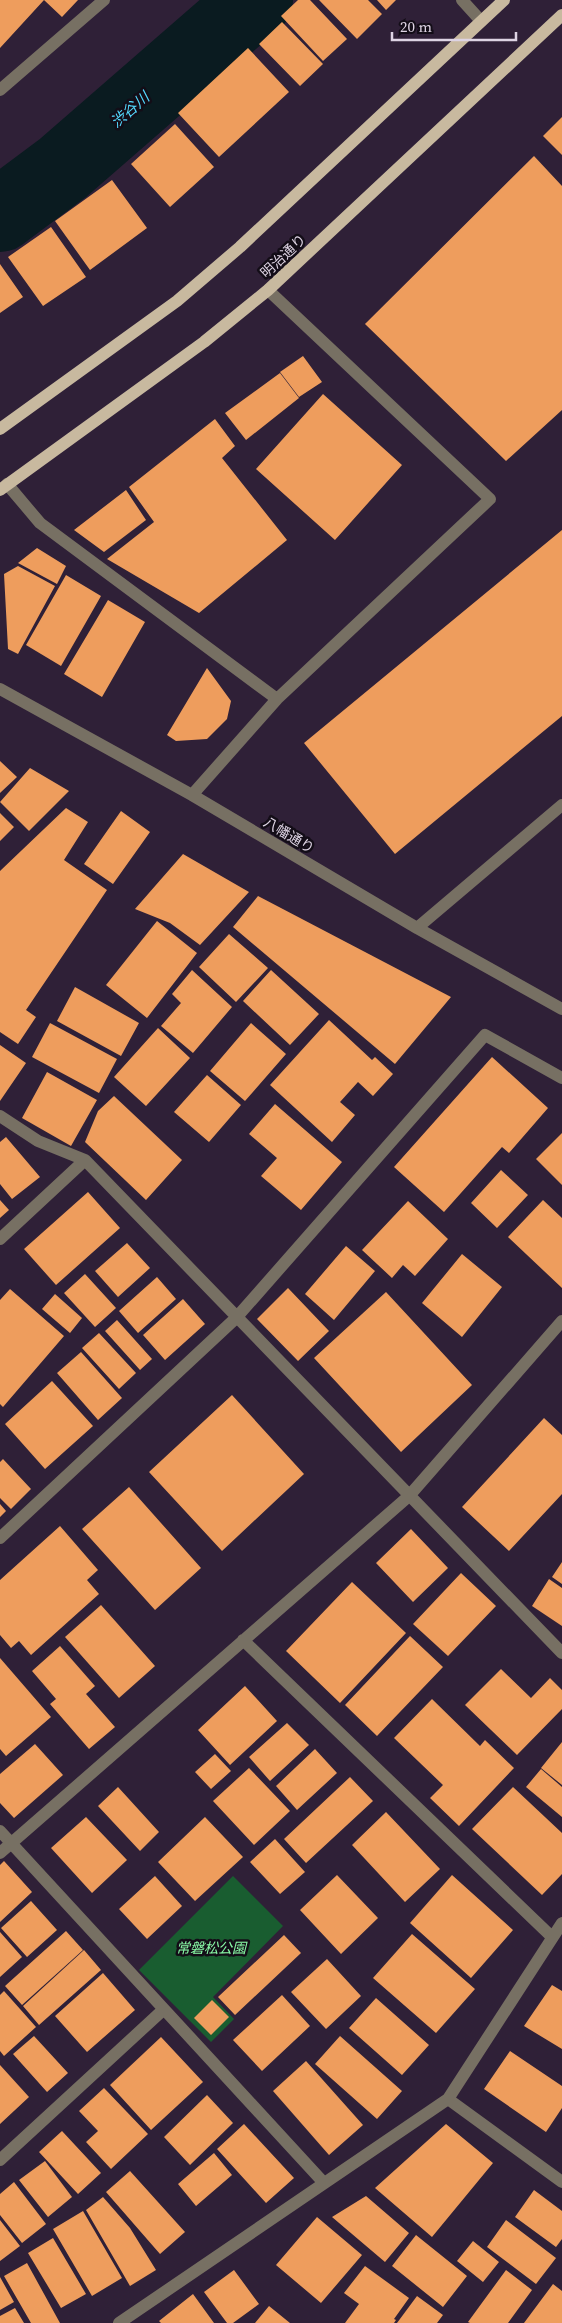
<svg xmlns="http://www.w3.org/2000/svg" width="562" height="2323" font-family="'Source Serif 4','Noto Sans JP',serif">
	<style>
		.green { fill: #195d30 }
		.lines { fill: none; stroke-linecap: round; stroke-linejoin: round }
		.river { stroke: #0a1b20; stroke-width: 74 }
		.building { fill: #ee9d5d }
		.minor { stroke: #777063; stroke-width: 12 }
		.major { stroke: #c8b99f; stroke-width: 12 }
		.labels { text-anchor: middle; stroke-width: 5; stroke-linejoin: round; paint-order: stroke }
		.street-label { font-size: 14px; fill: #ded4e4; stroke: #130d17 }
		.park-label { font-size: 14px; font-style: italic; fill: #89fba7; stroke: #130d17 }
		.water-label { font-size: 15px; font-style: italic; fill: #53d8fd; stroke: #130d17 }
	</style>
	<rect width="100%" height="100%" fill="#2f2037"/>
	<!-- green -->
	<path class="green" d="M233,1876L283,1926L213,1997L234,2019L211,2042L139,1970Z"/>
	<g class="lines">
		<!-- river -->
		<path class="river" d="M0,215L63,168L256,0"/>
	</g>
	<!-- building -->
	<path class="building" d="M0,0H78L62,17L44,0L0,48Z
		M298,0H310L347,39L323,61L281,16Z
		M319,0H368L382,14L357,39Z
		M377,0H396L386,10Z
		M282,22L323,64L300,86L259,44Z
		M248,48L289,92L219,157L178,113Z
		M562,117V155L543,136Z
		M175,124L214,167L170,207L131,164Z
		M534,156L562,186V410L506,461L365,324Z
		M112,180L147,228L90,270L55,221Z
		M51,227L86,277L43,306L8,257Z
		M0,264L23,297L0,313Z
		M303,356L322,382L299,397L280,372Z
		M280,373L299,398L246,440L225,413Z
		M323,394L402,465L335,540L256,469Z
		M215,419L235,446L222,458L287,540L199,613L107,559L154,522L129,487Z
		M126,490L146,520L104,552L74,530Z
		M562,530V716L395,854L304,743Z
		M37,548L66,566L57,584L18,563Z
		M18,566L55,586L18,654L8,649L4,574Z
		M66,575L101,596L61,666L26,645Z
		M108,600L145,622L102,697L64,674Z
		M207,668L231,701L227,719L207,739L176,741L167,735Z
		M0,761L17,777L0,793Z
		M30,768L69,791L29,831L0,802Z
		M66,808L88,822L64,860L107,890L26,1010L36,1017L18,1044L0,1032V871Z
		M121,811L150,832L113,884L84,864Z
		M0,813L14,827L0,841Z
		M183,854L249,892L200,945L170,923L135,909Z
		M258,896L451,997L395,1064L233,927Z
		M157,921L197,953L147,1018L106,985Z
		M229,934L268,968L236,1002L199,967Z
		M192,970L232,1007L193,1053L161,1026L181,1003L172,994Z
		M271,970L319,1014L290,1045L243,1001Z
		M75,987L139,1023L121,1056L57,1021Z
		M329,1020L372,1060L375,1057L393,1074L373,1096L358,1082L340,1102L355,1115L332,1142L270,1085Z
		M50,1023L117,1059L99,1093L32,1057Z
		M251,1023L286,1054L245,1101L210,1071Z
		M158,1028L190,1058L146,1106L114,1077Z
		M0,1045L26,1063L0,1101Z
		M492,1057L548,1108L509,1153L502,1147L444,1212L394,1167Z
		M47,1072L97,1100L71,1146L22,1118Z
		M207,1075L241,1105L209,1142L174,1112Z
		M114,1096L182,1160L146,1200L85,1142L98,1111Z
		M275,1104L342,1162L301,1210L261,1176L277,1158L249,1134Z
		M562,1133V1185L536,1159Z
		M6,1137L40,1177L12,1199L0,1184V1142Z
		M501,1170L528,1195L497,1228L471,1203Z
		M88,1192L120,1228L56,1285L24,1249Z
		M0,1200L9,1210L0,1218Z
		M543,1200L562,1218V1288L508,1237Z
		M408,1201L448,1239L415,1276L403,1265L392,1278L362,1250Z
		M127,1243L150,1268L118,1297L95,1271Z
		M346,1246L375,1271L334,1320L305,1294Z
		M462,1254L502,1287L462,1337L422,1303Z
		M85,1274L116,1308L95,1327L64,1293Z
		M157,1277L176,1299L138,1333L119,1311Z
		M288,1288L329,1331L298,1361L257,1319Z
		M10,1289L64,1336L3,1407L0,1404V1300Z
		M386,1292L472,1385L401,1452L314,1358Z
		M55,1294L82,1318L70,1333L42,1309Z
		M183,1299L205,1324L165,1360L143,1335Z
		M117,1320L152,1359L140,1370L105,1331Z
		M99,1333L136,1373L119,1389L82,1348Z
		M81,1352L122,1398L98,1420L57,1373Z
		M52,1381L93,1426L45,1469L5,1424Z
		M232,1395L304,1474L222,1551L149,1472Z
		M544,1418L562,1435V1494L509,1551L462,1507Z
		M3,1459L31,1489L11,1509L0,1498V1462Z
		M129,1487L201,1568L155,1610L82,1529Z
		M0,1504L6,1511L0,1517Z
		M60,1526L98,1570L87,1580L99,1594L31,1655L19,1641L11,1648L0,1635V1580Z
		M411,1529L448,1568L413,1602L376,1563Z
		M562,1562V1584L552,1577Z
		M461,1573L496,1606L448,1656L413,1624Z
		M549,1579L562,1588V1626L532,1606Z
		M352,1582L406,1633L340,1703L286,1651Z
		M101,1605L155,1666L119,1698L65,1637Z
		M410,1636L443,1667L377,1736L345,1705Z
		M60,1646L95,1686L86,1694L115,1727L89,1749L50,1704L56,1699L32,1671Z
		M0,1658L51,1717L6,1756L0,1749Z
		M501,1669L531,1698L550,1678L562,1690V1709L517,1755L465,1705Z
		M245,1686L277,1721L230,1765L198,1730Z
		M432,1699L480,1746L485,1740L514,1768L459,1826L430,1798L443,1785L394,1738Z
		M287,1723L309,1745L270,1781L249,1757Z
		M562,1742V1785L541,1768Z
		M35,1744L63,1775L14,1818L0,1803V1774Z
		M315,1749L337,1773L297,1810L276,1786Z
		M215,1754L231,1771L211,1789L195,1772Z
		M249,1768L290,1811L254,1845L213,1801Z
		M541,1769L562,1787V1817L526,1787Z
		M350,1777L373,1801L306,1863L284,1839Z
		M118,1787L159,1832L140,1851L98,1806Z
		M513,1787L562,1833V1874L542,1895L472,1829Z
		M386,1812L440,1869L405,1902L352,1845Z
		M86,1817L127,1860L92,1893L51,1848Z
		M205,1817L243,1857L195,1901L158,1862Z
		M275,1839L305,1872L280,1894L250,1862Z
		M4,1861L32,1892L0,1922V1865Z
		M337,1875L378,1918L341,1954L300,1910Z
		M452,1875L513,1930L471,1978L410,1923Z
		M155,1876L182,1906L147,1939L119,1909Z
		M31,1901L57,1930L27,1957L1,1928Z
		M66,1931L83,1950L22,2005L5,1986Z
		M0,1932L22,1957L0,1977Z
		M412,1934L475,1989L436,2033L373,1978Z
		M284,1935L301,1953L235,2015L218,1997Z
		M84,1950L101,1970L39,2025L23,2006Z
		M327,1959L361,1996L326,2029L291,1992Z
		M103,1973L135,2010L87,2052L55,2016Z
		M552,1985L562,1991V2049L524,2026Z
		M4,1991L36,2027L4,2056L0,2051V1995Z
		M282,1995L310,2026L262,2071L233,2040Z
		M376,1998L429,2045L402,2075L349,2028Z
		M212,2000L229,2017L211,2035L194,2018Z
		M34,2036L68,2073L47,2092L13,2054Z
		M340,2036L402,2091L377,2119L315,2064Z
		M161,2037L203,2082L151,2130L110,2085Z
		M510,2051L562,2086V2108L546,2132L484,2089Z
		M306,2061L363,2125L329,2155L273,2091Z
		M0,2065L29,2097L0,2124Z
		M104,2088L148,2134L111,2169L86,2142L98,2131L79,2111Z
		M207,2095L233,2123L190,2165L164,2137Z
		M244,2124L294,2178L266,2203L217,2149Z
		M446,2124L493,2163L432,2237L375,2188Z
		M62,2131L101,2173L78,2194L39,2152Z
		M214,2153L232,2175L196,2206L178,2184Z
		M45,2161L72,2197L48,2217L19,2180Z
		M130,2171L185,2232L160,2254L106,2192Z
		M14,2182L46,2224L22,2243L0,2215V2194Z
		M534,2190L562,2211V2239L556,2247L515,2217Z
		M366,2196L409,2233L385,2262L332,2217Z
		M103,2197L130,2228L156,2270L130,2286L86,2210Z
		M83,2211L122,2278L92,2296L53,2229Z
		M317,2217L362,2255L321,2303L276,2265Z
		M0,2220L20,2246L0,2261Z
		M506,2220L556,2258L536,2284L487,2247Z
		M416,2235L467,2276L443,2307L392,2266Z
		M53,2238L86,2294L61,2308L28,2253Z
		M473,2241L499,2262L483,2282L457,2261Z
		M27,2263L60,2323H31L4,2276Z
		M365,2266L409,2298L394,2319L396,2320L394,2323H345L359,2304L344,2293Z
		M234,2270L259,2304L233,2323H227L204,2292Z
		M506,2270L532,2290L508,2323H470L468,2322Z
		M0,2277L14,2302L0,2310Z
		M553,2284L562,2291V2323H524Z
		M193,2294L214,2323H161L159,2321Z
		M417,2296L443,2315L437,2323H397Z
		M269,2306L290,2323H255Z
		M15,2308L24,2323H0V2316Z"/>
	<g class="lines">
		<!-- minor -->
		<path class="minor" d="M462,0L481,21
			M0,90L104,0
			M7,484L40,523L277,699
			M0,689L192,795L417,928L562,1009
			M192,795L277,699L490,499L268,290
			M417,928L562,805
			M0,1116L38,1141L85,1160
			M0,1239L85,1160L562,1653
			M0,1538L236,1318L485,1035L562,1078
			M243,1640L552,1937
			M0,1831L324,2183
			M0,1853L409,1496L562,1321
			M448,2099L562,2182
			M0,2160L163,2010
			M119,2323L448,2099L562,1923"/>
		<!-- major -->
		<path class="major" d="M0,429L177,301L240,247L504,0
			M0,490L204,342L268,290L562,15"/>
	</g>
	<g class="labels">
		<!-- street labels -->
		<g class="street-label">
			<text transform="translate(283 256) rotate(-43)" y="5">明治通り</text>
			<text transform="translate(289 835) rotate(31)" y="5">八幡通り</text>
		</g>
		<!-- park labels -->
		<g class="park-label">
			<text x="211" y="1953">常磐松公園</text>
		</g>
		<!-- water labels -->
		<g class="water-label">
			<text transform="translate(130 110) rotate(-41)" y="5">渋谷川</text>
		</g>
	</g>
	<!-- scale -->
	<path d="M392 32v8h124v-8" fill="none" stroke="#ded4e4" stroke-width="2.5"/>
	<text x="400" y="32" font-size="15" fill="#ded4e4" stroke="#130d17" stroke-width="4" paint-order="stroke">20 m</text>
</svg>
